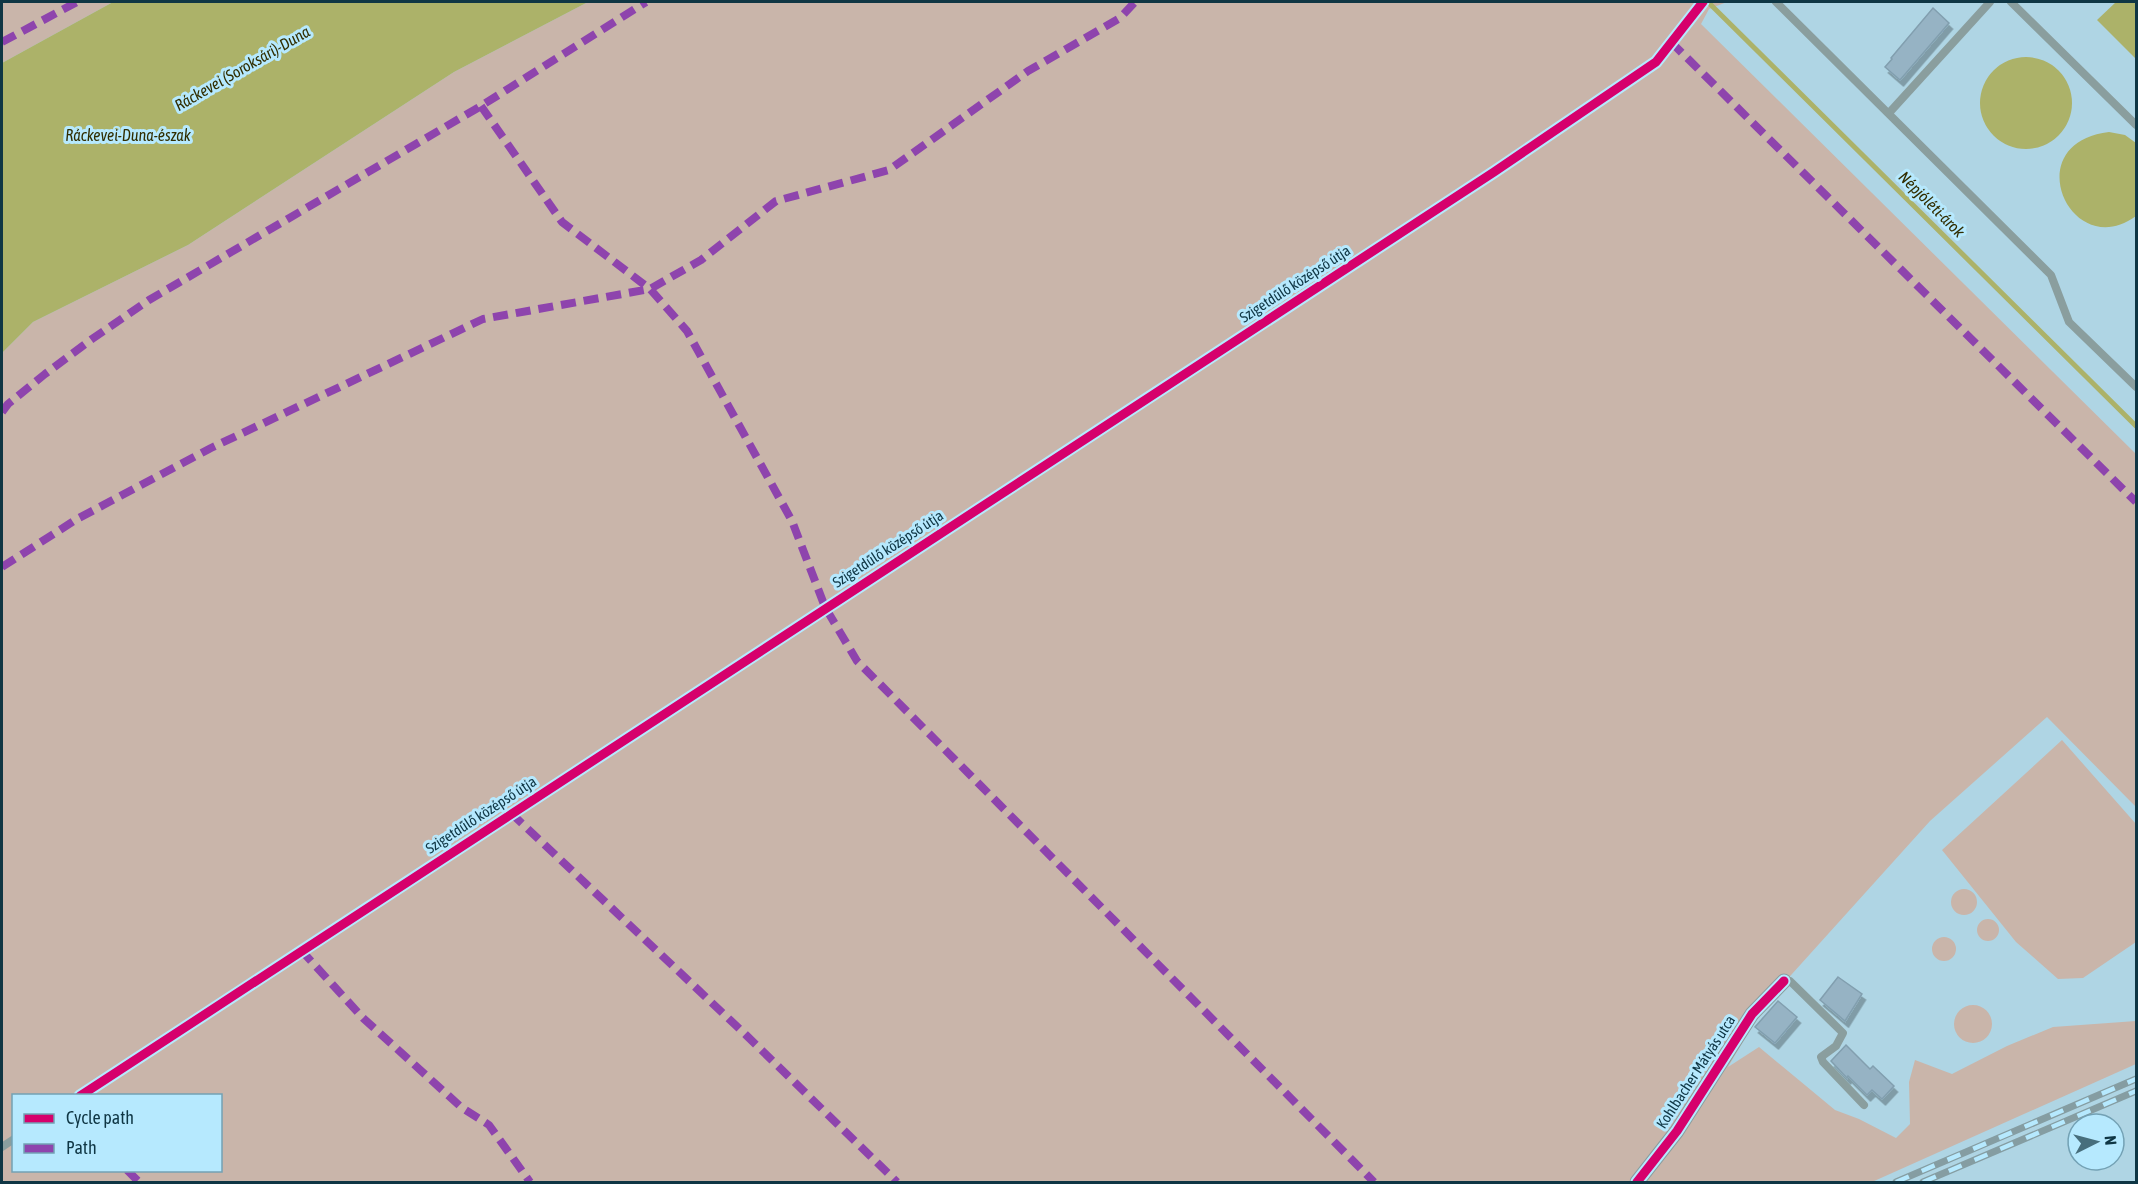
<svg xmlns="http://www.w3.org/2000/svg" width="2138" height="1184" font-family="'Asap Condensed',sans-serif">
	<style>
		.green { fill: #c9b5aa; fill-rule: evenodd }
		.water { fill: #acb269 }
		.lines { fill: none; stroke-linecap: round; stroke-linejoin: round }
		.stream { stroke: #acb269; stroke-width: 5 }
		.building { fill: #96b3c4; stroke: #829faf; stroke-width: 1.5; filter: url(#shadow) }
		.service { stroke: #8a9e9e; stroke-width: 8 }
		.minor { stroke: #8a9e9e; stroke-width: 15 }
		.rail-casing { stroke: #859da2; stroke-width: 7 }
		.rail { stroke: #b6e9fe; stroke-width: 4.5; stroke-dasharray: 14; stroke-linecap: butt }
		.quiet { stroke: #8e44ad; stroke-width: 8; stroke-dasharray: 15 8; stroke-linecap: butt }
		.cycleway-casing { stroke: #b6e9fe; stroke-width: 13 }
		.cycleway { stroke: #d6006c; stroke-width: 9 }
		.labels { text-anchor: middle; stroke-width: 6; stroke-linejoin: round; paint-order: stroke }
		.street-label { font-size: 15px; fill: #0f3644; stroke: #b6e9fe }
		.water-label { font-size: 16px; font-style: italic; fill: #312d00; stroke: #b6e9fe }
	</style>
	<defs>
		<filter id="shadow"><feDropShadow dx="3.5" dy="6" stdDeviation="0" flood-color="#0004"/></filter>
	</defs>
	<rect width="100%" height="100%" fill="#afd5e4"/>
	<!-- green -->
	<path class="green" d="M2,2H113L2,63Z
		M588,2H1727L1709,9L1701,24L2136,454V807L2047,717L1930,821L1765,1004L1728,1067L1759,1047L1835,1110L1859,1119L1896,1138L1910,1124L1909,1082L1915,1060L1952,1074L2007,1046L2053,1027L2136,1021V1064L1872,1182H2V353L33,322L188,245L454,72ZM14,1096H220V1170H14Z
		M2062,740L2136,824V942L2083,978L2058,979L2016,942L1942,850Z
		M1951 902a13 13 0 1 1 26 0a13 13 0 1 1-26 0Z
		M1977 930a11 11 0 1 1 22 0a11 11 0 1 1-22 0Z
		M1932 949a12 12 0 1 1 24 0a12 12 0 1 1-24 0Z
		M1954 1024a19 19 0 1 1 38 0a19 19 0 1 1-38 0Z"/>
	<!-- water -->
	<path class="water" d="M113,2H588L454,72L188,245L33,322L2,353V63Z
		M2116,2H2136V59L2097,20Z
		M1980 103a46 46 0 1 1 92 0a46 46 0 1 1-92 0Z
		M2109,132L2125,135L2136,143V216C2071,264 2016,143 2109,132Z"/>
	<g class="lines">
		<!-- stream -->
		<path class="stream" d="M1708,2L2136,426"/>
	</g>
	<!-- building -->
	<path class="building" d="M1933,8L1949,23L1900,80L1885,67L1892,59L1891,58Z
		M1838,977L1862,994L1845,1021L1820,1000Z
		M1778,1001L1797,1017L1775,1043L1755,1027Z
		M1846,1045L1870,1069L1873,1066L1894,1086L1882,1099L1872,1090L1867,1095L1848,1076L1847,1078L1831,1061Z"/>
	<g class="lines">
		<!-- service -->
		<path class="service" d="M1776,2L2051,275L2069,322L2136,387
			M2011,2L2136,125
			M1889,113L1990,2
			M1784,981H1790L1843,1033L1836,1046L1821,1057L1823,1062L1864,1105
			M80,1096L1494,172L1656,62L1703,2
			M2,1147L14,1139"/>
		<!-- minor -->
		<path class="minor" d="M1637,1182L1677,1131L1752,1014L1784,981"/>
		<defs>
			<path id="rail" d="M1896,1182L2136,1079
				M1923,1182L2136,1091"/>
		</defs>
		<!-- rail casing -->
		<use href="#rail" class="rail-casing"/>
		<!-- rail -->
		<use href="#rail" class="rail"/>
		<!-- quiet -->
		<path class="quiet" d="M2,42L77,2
			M1671,42L2136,502
			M481,106L562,222L650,289L687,331L792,521L825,607L857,661L1374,1182
			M2,412L8,404L45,374L92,339L149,300L481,106L646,2
			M2,567L77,519L211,448L483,319L650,289L701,260L776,201L889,170L1028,71L1120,18L1135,2
			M511,813L746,1035L897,1182
			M301,950L363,1018L461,1107L489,1125L530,1182
			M127,1170L139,1182"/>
		<defs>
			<path id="cycleway" d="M80,1096L1494,172L1656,62L1703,2
				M1637,1182L1677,1131L1752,1014L1784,981"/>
		</defs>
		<!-- cycleway casing -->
		<use href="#cycleway" class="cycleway-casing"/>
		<!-- cycleway -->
		<use href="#cycleway" class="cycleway"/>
	</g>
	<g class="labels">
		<!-- street labels -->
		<g class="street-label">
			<text transform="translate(1295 284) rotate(-33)" y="5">Szigetdűlő középső útja</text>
			<text transform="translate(888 549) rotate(-33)" y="5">Szigetdűlő középső útja</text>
			<text transform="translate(481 815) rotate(-33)" y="5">Szigetdűlő középső útja</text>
			<text transform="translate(1696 1072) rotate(-57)" y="5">Kohlbacher Mátyás utca</text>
		</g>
		<!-- water labels -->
		<g class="water-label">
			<text transform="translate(242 68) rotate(-30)" y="6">Ráckevei (Soroksári)-Duna</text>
			<text x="128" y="141">Ráckevei-Duna-észak</text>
			<text transform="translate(1932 204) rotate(45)" y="6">Népjóléti-árok</text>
		</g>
	</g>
	<!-- border -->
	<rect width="2138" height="1184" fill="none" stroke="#0f3644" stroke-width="6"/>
	<!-- legend -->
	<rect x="12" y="1094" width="210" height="78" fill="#b6e9fe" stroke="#73a1b4" stroke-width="1.5"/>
	<rect x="24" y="1114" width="30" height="9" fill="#d6006c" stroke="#73a1b4" stroke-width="1.5"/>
	<text x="66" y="1124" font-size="18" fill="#0f3644">Cycle path</text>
	<rect x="24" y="1144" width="30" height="9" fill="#8e44ad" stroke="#73a1b4" stroke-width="1.5"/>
	<text x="66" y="1154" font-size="18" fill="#0f3644">Path</text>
	<!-- north arrow -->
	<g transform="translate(2096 1142) rotate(84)"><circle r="28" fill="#b6e9fe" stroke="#73a1b4" stroke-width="1.5"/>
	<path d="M0-4.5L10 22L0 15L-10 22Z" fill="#476e7c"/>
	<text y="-9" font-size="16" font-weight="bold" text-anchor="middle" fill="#0f3644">N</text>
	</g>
</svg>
